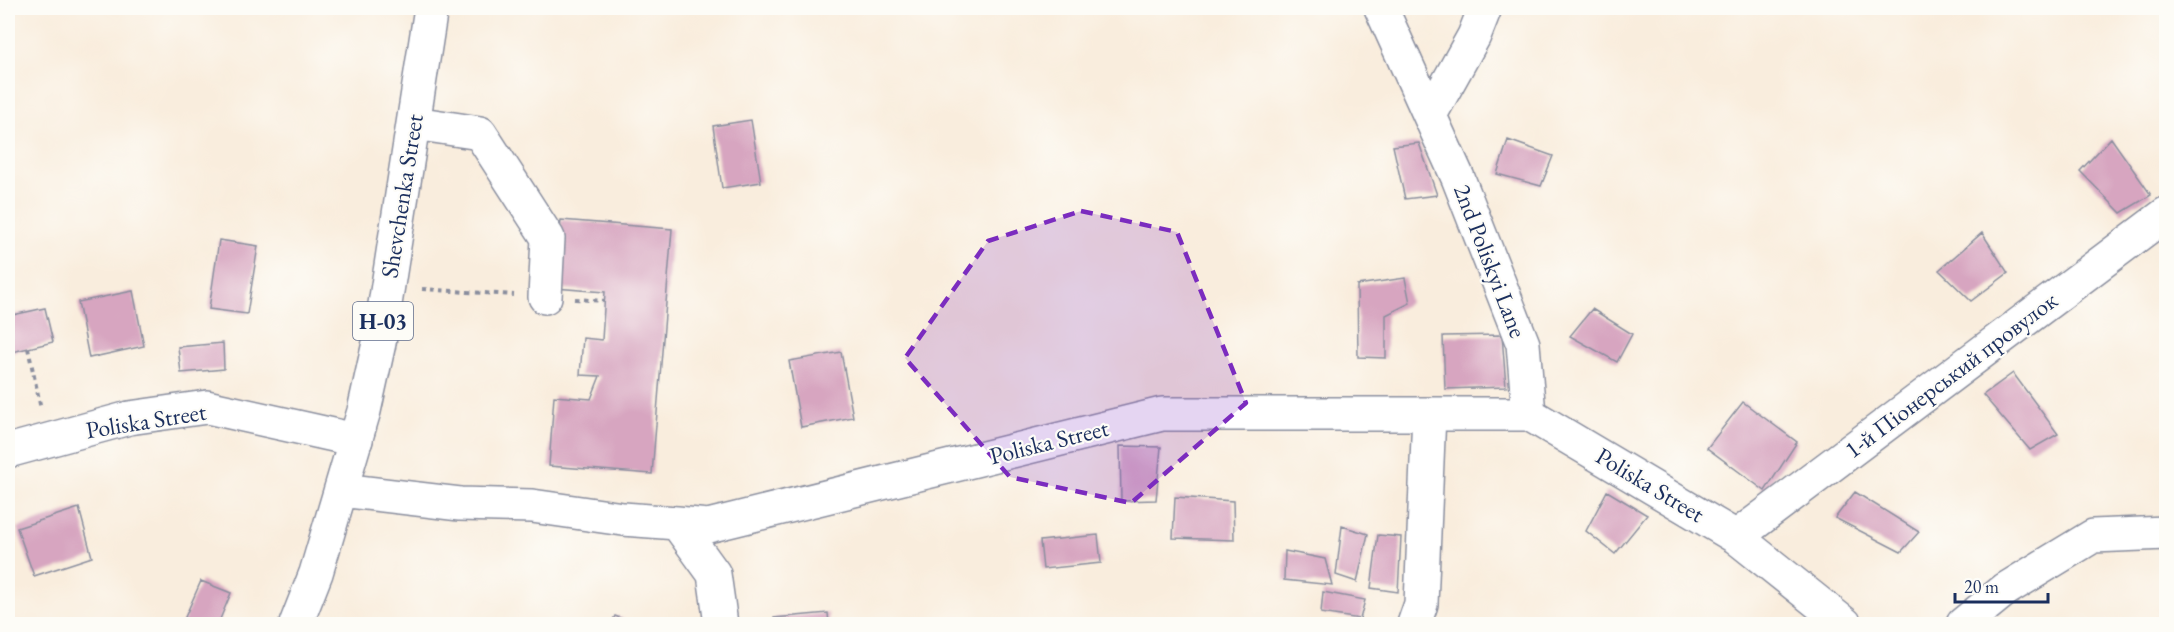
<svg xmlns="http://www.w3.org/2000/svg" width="2174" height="632" font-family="'EB Garamond',serif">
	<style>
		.building { fill: #d7a5c0 }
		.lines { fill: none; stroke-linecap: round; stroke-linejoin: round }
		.minor-casing { stroke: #8a8e9e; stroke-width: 36 }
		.major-casing { stroke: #8a8e9e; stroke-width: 36 }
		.path { stroke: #8a8e9e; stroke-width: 4; stroke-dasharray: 4.5 4.5; stroke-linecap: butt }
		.minor { stroke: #fff; stroke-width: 33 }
		.major { stroke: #fff; stroke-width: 33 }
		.marked { fill: #7b2cbf; fill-opacity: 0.2; stroke: #7b2cbf; stroke-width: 4.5; stroke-dasharray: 12 8; stroke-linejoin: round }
		.labels { text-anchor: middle; stroke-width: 4.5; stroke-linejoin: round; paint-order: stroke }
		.shield { fill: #fdfcf7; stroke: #5f6c8c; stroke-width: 1.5 }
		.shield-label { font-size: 22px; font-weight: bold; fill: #1b2f5e }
		.street-label { font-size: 24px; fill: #1b2f5e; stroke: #fdfcf7 }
	</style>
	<rect width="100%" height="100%" fill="#fdfcf7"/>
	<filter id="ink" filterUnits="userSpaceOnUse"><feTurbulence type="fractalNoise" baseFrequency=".0167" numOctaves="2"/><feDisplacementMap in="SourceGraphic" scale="12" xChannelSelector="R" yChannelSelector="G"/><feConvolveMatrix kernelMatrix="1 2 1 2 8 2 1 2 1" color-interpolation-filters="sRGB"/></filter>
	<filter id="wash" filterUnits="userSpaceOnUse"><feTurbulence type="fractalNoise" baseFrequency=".008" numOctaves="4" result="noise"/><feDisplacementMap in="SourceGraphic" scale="24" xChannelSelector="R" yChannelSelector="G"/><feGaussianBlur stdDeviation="1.35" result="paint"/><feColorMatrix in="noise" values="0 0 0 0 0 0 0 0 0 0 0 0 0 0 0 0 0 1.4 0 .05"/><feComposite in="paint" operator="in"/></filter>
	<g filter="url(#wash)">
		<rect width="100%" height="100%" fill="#f9eddd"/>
		<g id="blocks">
			<!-- building -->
			<path class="building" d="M751,120L761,182L722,188L713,126Z
				M2111,138L2151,195L2121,213L2080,171Z
				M1508,140L1553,156L1541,186L1497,174Z
				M1419,143L1437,195L1405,199L1393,146Z
				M561,220L672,229L652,474L549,466L554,396L591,399L600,376L580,375L583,338L602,340L605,292L555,288Z
				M1982,233L2008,273L1971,301L1939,270Z
				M219,240L258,246L247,314L209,309Z
				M1405,278L1410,303L1386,315V358L1358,357L1357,285Z
				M133,291L144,346L89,358L78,302Z
				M45,308L53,342L8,353V316Z
				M1592,309L1632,334L1617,362L1570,336Z
				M1502,335L1506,387L1445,389L1443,336Z
				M223,343L224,369L181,373L178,347Z
				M841,352L853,417L801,427L789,361Z
				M2013,373L2058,434L2030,450L1983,395Z
				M1743,402L1797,442L1765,491L1707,448Z
				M1120,446L1161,447L1156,500L1121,501Z
				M1607,491L1647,515L1615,554L1586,531Z
				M1855,492L1919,532L1901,552L1835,518Z
				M1175,497L1233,501L1234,540L1173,538Z
				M79,508L92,557L34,576L17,528Z
				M1342,526L1368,534L1357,582L1336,575Z
				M1098,535L1101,563L1043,569L1040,541Z
				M1378,535L1401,537L1398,592L1371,588Z
				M1285,551L1325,559L1332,585L1284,580Z
				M201,581L231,593L218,624H182Z
				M1323,592L1365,600L1360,619L1321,613Z
				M828,613L829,624H774V618Z
				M615,616L635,624H611Z"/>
		</g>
	</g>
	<g filter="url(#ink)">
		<use href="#blocks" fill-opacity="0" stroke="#8a8e9e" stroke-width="1.5"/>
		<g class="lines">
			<defs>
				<path id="minor" d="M1381,8L1458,178L1523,344L1529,414
					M1430,115L1474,36L1485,8
					M414,123L480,133L548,238L545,297
					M1429,414H1529L1736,537L1845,624
					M8,451L129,418L207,407L356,440
					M341,490L460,504L532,506L623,519L677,523L714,574L721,624
					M677,523L708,526L1162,414H1429L1421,604L1414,624
					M1736,537L2166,214
					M1963,624L2006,589L2093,536L2166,533"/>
				<path id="major" d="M296,624L316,573L364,411L379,343L431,8"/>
			</defs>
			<!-- minor casing -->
			<use href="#minor" class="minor-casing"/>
			<!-- major casing -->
			<use href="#major" class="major-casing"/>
			<!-- path -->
			<path class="path" d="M380,8L381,13
				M422,289L514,295
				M575,299L605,301
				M28,348L41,409"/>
			<!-- minor -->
			<use href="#minor" class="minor"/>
			<!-- major -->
			<use href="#major" class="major"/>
		</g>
	</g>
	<!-- marked area -->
	<path class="marked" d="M1081,211L1177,232L1246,403L1131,503L1010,477L905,358L988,241Z"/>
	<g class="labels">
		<!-- shield labels -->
		<rect class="shield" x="353" y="302" width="60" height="38" rx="4.5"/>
		<g class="shield-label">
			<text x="383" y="329">Н-03</text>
		</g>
		<!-- street labels -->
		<g class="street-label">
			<text transform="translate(402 196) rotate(-81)" y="8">Shevchenka Street</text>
			<text transform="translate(1490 261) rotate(69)" y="8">2nd Poliskyi Lane</text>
			<text transform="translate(1951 375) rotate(-37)" y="8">1-й Піонерський провулок</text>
			<text transform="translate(146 421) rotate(-9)" y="8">Poliska Street</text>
			<text transform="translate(1049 442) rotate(-14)" y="8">Poliska Street</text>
			<text transform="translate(1650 485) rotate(31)" y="8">Poliska Street</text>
		</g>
	</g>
	<!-- margin -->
	<rect width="2174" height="632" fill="none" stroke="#fdfcf7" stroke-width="30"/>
	<!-- scale -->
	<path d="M1955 593v9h93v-9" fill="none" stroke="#1b2f5e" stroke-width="3"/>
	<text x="1964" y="593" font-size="18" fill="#1b2f5e" stroke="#fdfcf7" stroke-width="4.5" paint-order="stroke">20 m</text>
</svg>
